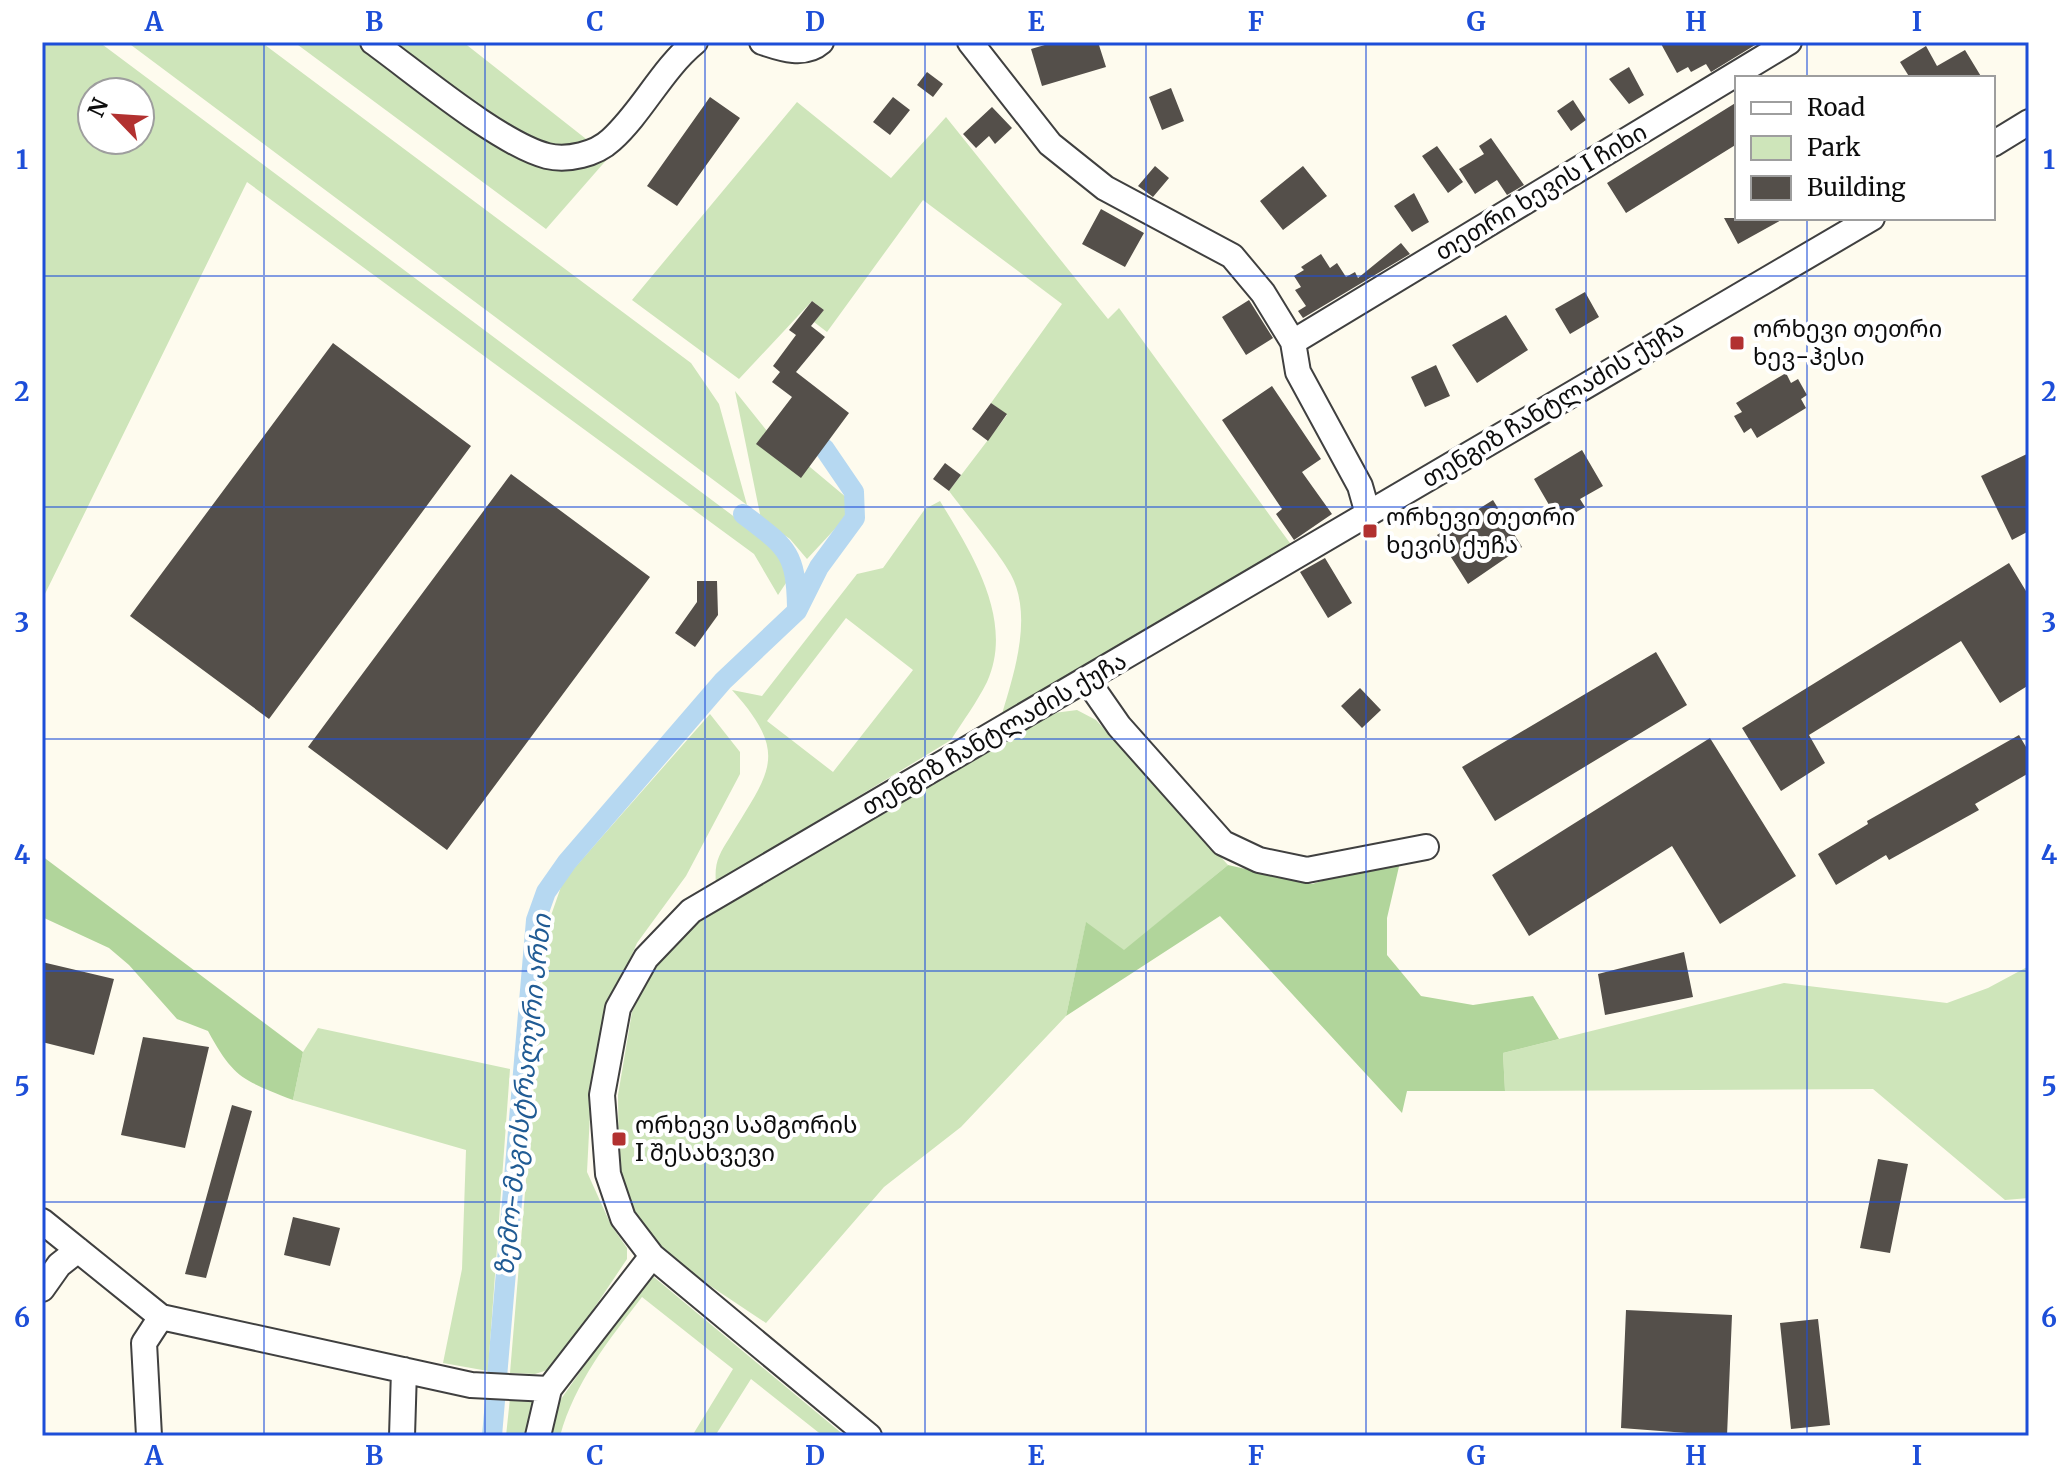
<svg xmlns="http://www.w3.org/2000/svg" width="2071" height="1478" font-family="Merriweather,'Noto Sans Georgian',serif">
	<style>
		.green { fill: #cee5ba; fill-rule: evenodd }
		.forest { fill: #b1d59b }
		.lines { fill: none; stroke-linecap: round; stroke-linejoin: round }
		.canal { stroke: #b6d8f1; stroke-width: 20 }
		.building { fill: #544f4a }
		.minor-casing { stroke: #404040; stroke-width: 28 }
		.minor { stroke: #fff; stroke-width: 24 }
		.grid { fill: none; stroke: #1d4ed8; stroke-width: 2; stroke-opacity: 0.55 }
		.poi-dot { fill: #b23130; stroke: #fff; stroke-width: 3 }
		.labels { text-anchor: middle; stroke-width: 8; stroke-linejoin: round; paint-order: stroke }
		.street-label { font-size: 24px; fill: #0d0d0d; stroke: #fff }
		.poi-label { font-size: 24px; fill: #0d0d0d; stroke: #fff; text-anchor: start }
		.water-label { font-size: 26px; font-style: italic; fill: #205b94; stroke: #fff }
		.neatline { fill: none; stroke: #1d4ed8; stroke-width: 3 }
		.grid-label { font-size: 26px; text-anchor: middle; font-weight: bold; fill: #1d4ed8 }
	</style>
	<rect width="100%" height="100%" fill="#fefbee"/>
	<!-- green -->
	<path class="green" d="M42,42H99L756,533L784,557L788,580L778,595L754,554L247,182L42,600ZM92,92H140V140H92Z
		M127,42H261L691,363L719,404L747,505Z
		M294,42H463L609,157L546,229Z
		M797,102L891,178L946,117L1108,319L1119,308L1295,550L1002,714C1014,673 1031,622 1014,581C1006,560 964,512 949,491L1007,415L991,403L1062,304L923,200L827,332L814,322L824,310L812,301L739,379L632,300Z
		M735,391L767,431L847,498L850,506L846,517L807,559L790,539L761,519Z
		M940,501C971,552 1015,620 987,682C977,702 963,721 951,740L716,883C714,863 719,854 730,837C770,771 790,754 732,690L762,696L857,574L883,568L925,509ZM846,618L913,670L833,772L767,721Z
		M1077,710L1096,720L1228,865L1124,951L1086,923L1066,1016L961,1127L884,1187L766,1323L658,1251L631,1208L619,1171L618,1095L632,1012L658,960L693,924L1054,713Z
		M710,714L740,752V774L686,876L637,943L610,1005L592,1075L587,1172L611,1225L627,1248V1259L554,1368L535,1374L510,1373L547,927L563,881Z
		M2029,966V1198L2005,1200L1873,1089L1505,1091L1503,1053L1784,983L1947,1003L1988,988Z
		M318,1028L510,1069L488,1371L443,1363L462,1269L466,1150L293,1100L303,1052Z
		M649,1273L845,1436H823L751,1379L715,1436H692L733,1369L642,1297C608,1341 575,1382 560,1436H552L559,1402Z
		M510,1398L533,1399L541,1406L535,1436H506Z"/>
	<!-- forest -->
	<path class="forest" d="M42,856L303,1052L293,1100C243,1080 234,1079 208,1031L177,1019L129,965L109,948L42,917Z
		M1401,858L1387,918V955L1421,996L1473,1005L1533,996L1559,1039L1503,1053L1505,1091H1407L1402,1113L1220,916L1066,1016L1086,922L1124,950L1228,865L1312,884Z"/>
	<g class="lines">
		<!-- canal -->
		<path class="canal" d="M743,514C786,547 796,551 797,607
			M492,1436L536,920L546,892L567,862L723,681L797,611L819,567L855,518L854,492L824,448"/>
	</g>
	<!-- building -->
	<path class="building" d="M1055,42H1098L1106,67L1042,86L1031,49Z
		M1660,42H1760L1711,72L1706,64L1691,72L1688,67L1677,73Z
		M1926,46L1937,66L1965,50L1982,78H1910L1900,62Z
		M1629,67L1644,95L1629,104L1609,79Z
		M927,72L943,84L933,97L917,85Z
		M1171,88L1184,121L1162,130L1149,97Z
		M710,97L740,118L677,206L647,186Z
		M893,97L910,110L890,135L873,122Z
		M1573,100L1586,120L1571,131L1557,111Z
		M1737,102V144L1626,213L1607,183Z
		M992,107L1012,128L995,144L989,136L976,148L963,134Z
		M1491,138L1524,185L1507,195L1497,180L1475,194L1459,169L1484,154L1479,146Z
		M1437,146L1463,182L1448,193L1422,156Z
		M1155,166L1169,178L1153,197L1138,186Z
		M1303,166L1327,196L1283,230L1260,201Z
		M1414,193L1429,222L1412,232L1394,206Z
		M1101,209L1144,233L1125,267L1082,244Z
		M1724,218H1785L1738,244Z
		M1401,243L1410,254L1303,318L1298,311L1306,306L1295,290L1301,287L1294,276L1304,270L1301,267L1321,254L1330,268L1337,263L1346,277L1355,272L1358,278Z
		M1585,292L1599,317L1570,334L1555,309Z
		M1249,300L1273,338L1246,355L1222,317Z
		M812,301L824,310L811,326L825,337L796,372L849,413L801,478L756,444L792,397L772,382L780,372L773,366L796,335L789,330Z
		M1506,315L1528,350L1477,383L1452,345Z
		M333,343L471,446L269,719L130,616Z
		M1436,365L1450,396L1425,407L1411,377Z
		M1786,373L1791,383L1798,379L1807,395L1801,399L1806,408L1757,438L1751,428L1744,433L1734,416L1742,412L1736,403Z
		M1272,386L1321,459L1302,472L1332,514L1294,540L1276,514L1282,509L1222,420Z
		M991,403L1007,414L988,441L972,429Z
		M1582,450L1603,486L1580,499L1585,507L1559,522L1534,479Z
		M2029,453V531L2012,540L1981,476Z
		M945,463L961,475L949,491L933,479Z
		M511,474L650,577L447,850L308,747Z
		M1493,500L1522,547L1468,584L1437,535Z
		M1325,558L1352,603L1328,618L1300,572Z
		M2009,563L2029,596V685L2000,703L1961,641L1809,735L1825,763L1781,791L1742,728Z
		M697,581H717L718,615L695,647L675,633L697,602Z
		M1656,652L1687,705L1495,821L1462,767Z
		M1360,688L1381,710L1362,728L1341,706Z
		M2019,735L2029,752V773L1975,804L1979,810L1889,860L1886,855L1836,885L1818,854L1868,824L1867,821Z
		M1710,738L1796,876L1720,924L1672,846L1529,936L1492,875Z
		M1684,952L1693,997L1605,1015L1598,974Z
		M42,962L114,979L94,1055L42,1042Z
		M143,1037L209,1047L185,1148L121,1135Z
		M232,1105L252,1111L206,1278L185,1274Z
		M1878,1159L1908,1164L1890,1253L1860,1248Z
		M293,1217L340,1228L330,1266L284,1255Z
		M1626,1310L1732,1315L1727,1436L1621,1428Z
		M1818,1319L1830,1425L1791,1429L1780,1323Z"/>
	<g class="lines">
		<defs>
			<path id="minor" d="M373,42C416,73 500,144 547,156C568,161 596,154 611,140C643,111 661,70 695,42
				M762,42C780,48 804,57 821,42
				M970,42L1050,144L1105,188L1232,256L1263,293L1293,342L1298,372L1360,486L1368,514
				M1993,144L2029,122
				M1293,342L1789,42
				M1087,680L1119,726L1223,843L1259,860L1307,870L1426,847
				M42,1221L161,1317L471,1385L549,1389
				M42,1289L59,1265L78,1250
				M149,1436L144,1343L161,1317
				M402,1436L404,1370
				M538,1436L549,1389L652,1256
				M869,1436L652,1256L623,1218L608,1174L602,1095L618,1008L646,958L691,911L1872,218"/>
		</defs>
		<!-- minor casing -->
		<use href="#minor" class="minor-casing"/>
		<!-- minor -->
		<use href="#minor" class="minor"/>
	</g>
	<!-- grid -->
	<path class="grid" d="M264,42V1436M485,42V1436M705,42V1436M925,42V1436M1146,42V1436M1366,42V1436M1586,42V1436M1807,42V78M1807,218V1436M42,276H2029M42,507H2029M42,739H2029M42,971H2029M42,1202H2029"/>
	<!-- markers -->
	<g class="poi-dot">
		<rect x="1729" y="335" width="16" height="16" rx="4"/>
		<rect x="1362" y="523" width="16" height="16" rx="4"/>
		<rect x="611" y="1131" width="16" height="16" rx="4"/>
	</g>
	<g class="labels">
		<!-- street labels -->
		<g class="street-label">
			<text transform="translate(1541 192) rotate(-31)" y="8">თეთრი ხევის I ჩიხი</text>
			<text transform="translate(1553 404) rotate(-31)" y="8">თენგიზ ჩანტლაძის ქუჩა</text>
			<text transform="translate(994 734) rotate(-30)" y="8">თენგიზ ჩანტლაძის ქუჩა</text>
		</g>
		<!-- poi labels -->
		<g class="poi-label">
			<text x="1753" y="337">ორხევი თეთრი<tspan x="1753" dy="28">ხევ-ჰესი</tspan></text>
			<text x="1386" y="525">ორხევი თეთრი<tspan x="1386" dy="28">ხევის ქუჩა</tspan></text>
			<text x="635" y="1133">ორხევი სამგორის<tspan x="635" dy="28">I შესახვევი</tspan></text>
		</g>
		<!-- water labels -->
		<g class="water-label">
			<text transform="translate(523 1095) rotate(-84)" y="9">ზემო-მაგისტრალური არხი</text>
		</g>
	</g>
	<!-- border -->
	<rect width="2071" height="1478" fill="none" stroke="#ffffff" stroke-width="88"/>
	<!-- legend -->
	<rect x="1735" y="76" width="260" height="144" fill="#ffffff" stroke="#9e9e9e" stroke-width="2"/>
	<rect x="1751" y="102" width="40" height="12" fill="#ffffff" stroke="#9e9e9e" stroke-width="2"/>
	<text x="1807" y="116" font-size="24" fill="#0d0d0d">Road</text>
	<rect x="1751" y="136" width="40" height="24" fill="#cee5ba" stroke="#9e9e9e" stroke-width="2"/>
	<text x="1807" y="156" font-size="24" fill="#0d0d0d">Park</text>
	<rect x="1751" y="176" width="40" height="24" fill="#544f4a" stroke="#9e9e9e" stroke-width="2"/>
	<text x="1807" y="196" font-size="24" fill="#0d0d0d">Building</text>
	<!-- north arrow -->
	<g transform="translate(116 116) rotate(295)"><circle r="38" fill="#ffffff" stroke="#9e9e9e" stroke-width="2"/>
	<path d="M0-6L14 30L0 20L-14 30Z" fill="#b23130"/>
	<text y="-12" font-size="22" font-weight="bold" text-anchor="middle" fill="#0d0d0d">N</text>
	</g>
	<rect x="44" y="44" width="1983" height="1390" class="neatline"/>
	<g class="grid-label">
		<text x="154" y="31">A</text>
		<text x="374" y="31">B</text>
		<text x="595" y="31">C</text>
		<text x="815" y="31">D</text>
		<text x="1036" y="31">E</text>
		<text x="1256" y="31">F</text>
		<text x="1476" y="31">G</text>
		<text x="1696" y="31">H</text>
		<text x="1917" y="31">I</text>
		<text x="22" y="169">1</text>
		<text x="2049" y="169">1</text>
		<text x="22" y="401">2</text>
		<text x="2049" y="401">2</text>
		<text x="22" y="632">3</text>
		<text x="2049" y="632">3</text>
		<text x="22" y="864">4</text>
		<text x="2049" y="864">4</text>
		<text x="22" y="1096">5</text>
		<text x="2049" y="1096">5</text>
		<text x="22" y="1327">6</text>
		<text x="2049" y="1327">6</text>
		<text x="154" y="1465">A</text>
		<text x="374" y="1465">B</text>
		<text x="595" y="1465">C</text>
		<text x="815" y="1465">D</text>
		<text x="1036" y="1465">E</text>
		<text x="1256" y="1465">F</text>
		<text x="1476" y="1465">G</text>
		<text x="1696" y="1465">H</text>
		<text x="1917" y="1465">I</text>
	</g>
</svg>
